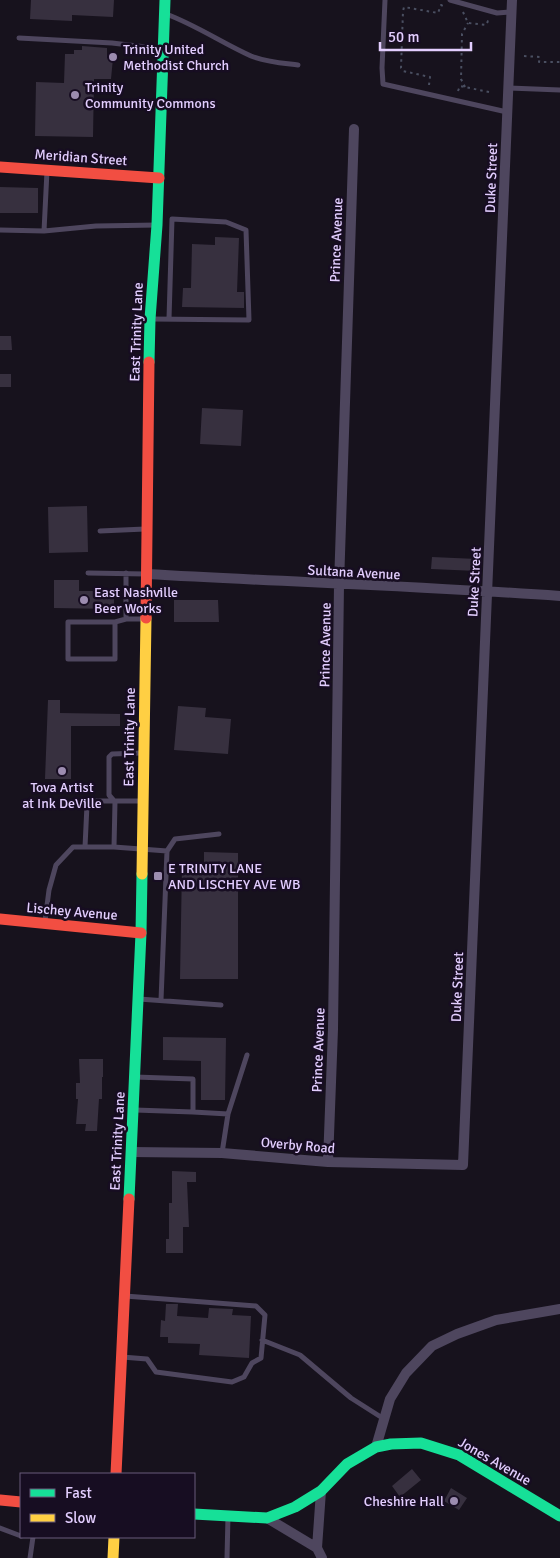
<svg xmlns="http://www.w3.org/2000/svg" width="560" height="1558" font-family="Signika,sans-serif">
	<style>
		.building { fill: #37303f }
		.lines { fill: none; stroke-linecap: round; stroke-linejoin: round }
		.path { stroke: #4a4f61; stroke-width: 2; stroke-dasharray: 2.5 4; stroke-linecap: butt }
		.lane { stroke: #4e465e; stroke-width: 5 }
		.street { stroke: #4e465e; stroke-width: 10 }
		.fast { stroke: #16e098; stroke-width: 11 }
		.slow { stroke: #ffcf43; stroke-width: 11 }
		.jam { stroke: #f24e42; stroke-width: 11 }
		.poi-dot { fill: #9c8cb0; stroke: #170d22; stroke-width: 2 }
		.labels { text-anchor: middle; stroke-width: 5; stroke-linejoin: round; paint-order: stroke }
		.poi-label { font-size: 14px; fill: #e3ceff; stroke: #170d22; text-anchor: start }
		.street-label { font-size: 14px; fill: #e3ceff; stroke: #170d22 }
	</style>
	<rect width="100%" height="100%" fill="#17121d"/>
	<!-- building -->
	<path class="building" d="M31,0H114L113,17L72,15V21L30,19Z
		M82,46L107,48V58H113L111,79H94L93,137L35,136L36,82L64,83L65,54H74V50H82Z
		M0,187L38,188V213H0Z
		M215,237L239,238L237,292H244V308L182,307L183,288H191L192,244L215,245Z
		M0,336H11L12,350H0Z
		M0,374H11V387H0Z
		M202,408L243,410L241,446L200,444Z
		M87,506L88,552L49,553L48,507Z
		M432,557L477,559V571L431,569Z
		M54,580H79V591H114V609L54,608Z
		M174,600H218L219,622H174Z
		M48,700H60V713L120,714V726H71V779H45Z
		M178,706L206,708L205,717L231,719L228,754L174,750Z
		M204,852L238,853V979H180L182,866H204Z
		M163,1037L226,1038L225,1100H201V1061L163,1060Z
		M79,1059H103V1077H102V1099H99L97,1131H85L86,1124H76L78,1099H76V1083H80Z
		M172,1171L196,1172V1182H187L189,1227H183V1253H166V1239H169V1203H172Z
		M166,1304H178L177,1316L208,1318L209,1308L233,1309L232,1315L251,1316L249,1358L199,1355L200,1344L168,1343V1337H160L161,1320L165,1321Z
		M412,1469L421,1480L400,1497L392,1486Z
		M451,1488L467,1498L459,1510L444,1501Z"/>
	<g class="lines">
		<!-- path -->
		<path class="path" d="M463,12L468,23L486,25L488,21H492
			M524,56L540,57L539,62H560
			M429,85L430,77L403,71L401,68L403,11L404,7L438,13L441,5L443,6
			M465,87L461,79L462,34L468,23
			M458,91L460,86L489,92"/>
		<!-- lane -->
		<path class="lane" d="M385,0L382,68L383,84L507,112
			M450,0L497,13L511,12
			M166,14C196,25 222,43 251,56C266,62 282,63 298,65
			M19,38L112,43L163,49
			M509,88L560,90
			M0,230L44,231L47,171
			M44,231L96,226L157,225
			M151,319L249,320L246,230L226,222L172,219L169,319
			M100,531L145,529
			M88,573L146,574
			M126,573V619
			M115,622V659H68V622H115L126,619H146
			M85,847L87,805L92,801H141
			M114,847L167,851
			M45,921L49,890L56,865L73,847H114L115,802L109,795V757L112,754L141,753
			M139,999L221,1005
			M161,1000L167,851L175,839L219,834
			M135,1110L193,1112V1079L135,1077
			M193,1112L228,1114
			M222,1153L228,1114L247,1055
			M262,1340L300,1355L351,1398L384,1419
			M122,1357L147,1359L156,1372L232,1382L244,1377L252,1363L261,1358L265,1315L256,1306L125,1296
			M0,1528L21,1536
			M30,1558L33,1537
			M227,1558L228,1516"/>
		<!-- street -->
		<path class="street" d="M147,574C284,582 422,586 560,596
			M131,1152L222,1153L328,1162L463,1165L512,0
			M328,1162L333,1029L339,585L354,129
			M376,1447L390,1399L406,1373L432,1346L457,1334L496,1320L560,1309
			M267,1518L317,1548L322,1558
			M317,1548L321,1491"/>
		<!-- fast -->
		<path class="fast" d="M149,362L150,319L157,225L165,0
			M129,1199L141,933L142,874
			M194,1514L267,1518L295,1507L321,1491L347,1464L376,1447L391,1444L421,1443L459,1455L560,1516"/>
		<!-- slow -->
		<path class="slow" d="M142,874L146,618
			M113,1558L114,1537"/>
		<!-- jam -->
		<path class="jam" d="M0,167L159,178
			M146,618L149,362
			M0,919L141,933
			M116,1474L129,1199
			M0,1500L21,1502"/>
	</g>
	<!-- markers -->
	<g class="poi-dot">
		<circle cx="113" cy="57" r="5"/>
		<circle cx="75" cy="95" r="5"/>
		<circle cx="84" cy="600" r="5"/>
		<circle cx="62" cy="771" r="5"/>
		<rect x="153" y="871" width="10" height="10" rx="2.5"/>
		<circle cx="454" cy="1501" r="5"/>
	</g>
	<g class="labels">
		<!-- poi labels -->
		<g class="poi-label">
			<text x="123" y="54">Trinity United<tspan x="123" dy="16">Methodist Church</tspan></text>
			<text x="85" y="92">Trinity<tspan x="85" dy="16">Community Commons</tspan></text>
			<text x="94" y="597">East Nashville<tspan x="94" dy="16">Beer Works</tspan></text>
			<text x="62" y="792" text-anchor="middle">Tova Artist<tspan x="62" dy="16">at Ink DeVille</tspan></text>
			<text x="168" y="873">E TRINITY LANE<tspan x="168" dy="16">AND LISCHEY AVE WB</tspan></text>
			<text x="444" y="1506" text-anchor="end">Cheshire Hall</text>
		</g>
		<!-- street labels -->
		<g class="street-label">
			<text transform="translate(81 157) rotate(4)" y="5">Meridian Street</text>
			<text transform="translate(491 178) rotate(-88)" y="5">Duke Street</text>
			<text transform="translate(336 240) rotate(-88)" y="5">Prince Avenue</text>
			<text transform="translate(136 332) rotate(-88)" y="5">East Trinity Lane</text>
			<text transform="translate(354 572) rotate(3)" y="5">Sultana Avenue</text>
			<text transform="translate(474 582) rotate(-87)" y="5">Duke Street</text>
			<text transform="translate(325 645) rotate(-89)" y="5">Prince Avenue</text>
			<text transform="translate(129 737) rotate(-89)" y="5">East Trinity Lane</text>
			<text transform="translate(72 911) rotate(5)" y="5">Lischey Avenue</text>
			<text transform="translate(457 987) rotate(-88)" y="5">Duke Street</text>
			<text transform="translate(318 1050) rotate(-88)" y="5">Prince Avenue</text>
			<text transform="translate(117 1141) rotate(-87)" y="5">East Trinity Lane</text>
			<text transform="translate(298 1145) rotate(5)" y="5">Overby Road</text>
			<text transform="translate(495 1461) rotate(30)" y="5">Jones Avenue</text>
		</g>
	</g>
	<!-- legend -->
	<rect x="20" y="1473" width="175" height="65" fill="#170d22" stroke="#695a7a"/>
	<rect x="30" y="1489" width="25" height="8" fill="#16e098" stroke="#695a7a"/>
	<text x="65" y="1498" font-size="15" fill="#e3ceff">Fast</text>
	<rect x="30" y="1514" width="25" height="8" fill="#ffcf43" stroke="#695a7a"/>
	<text x="65" y="1523" font-size="15" fill="#e3ceff">Slow</text>
	<!-- scale -->
	<path d="M380 42v8h91v-8" fill="none" stroke="#e3ceff" stroke-width="2.5"/>
	<text x="388" y="42" font-size="15" fill="#e3ceff" stroke="#170d22" stroke-width="4" paint-order="stroke">50 m</text>
</svg>
